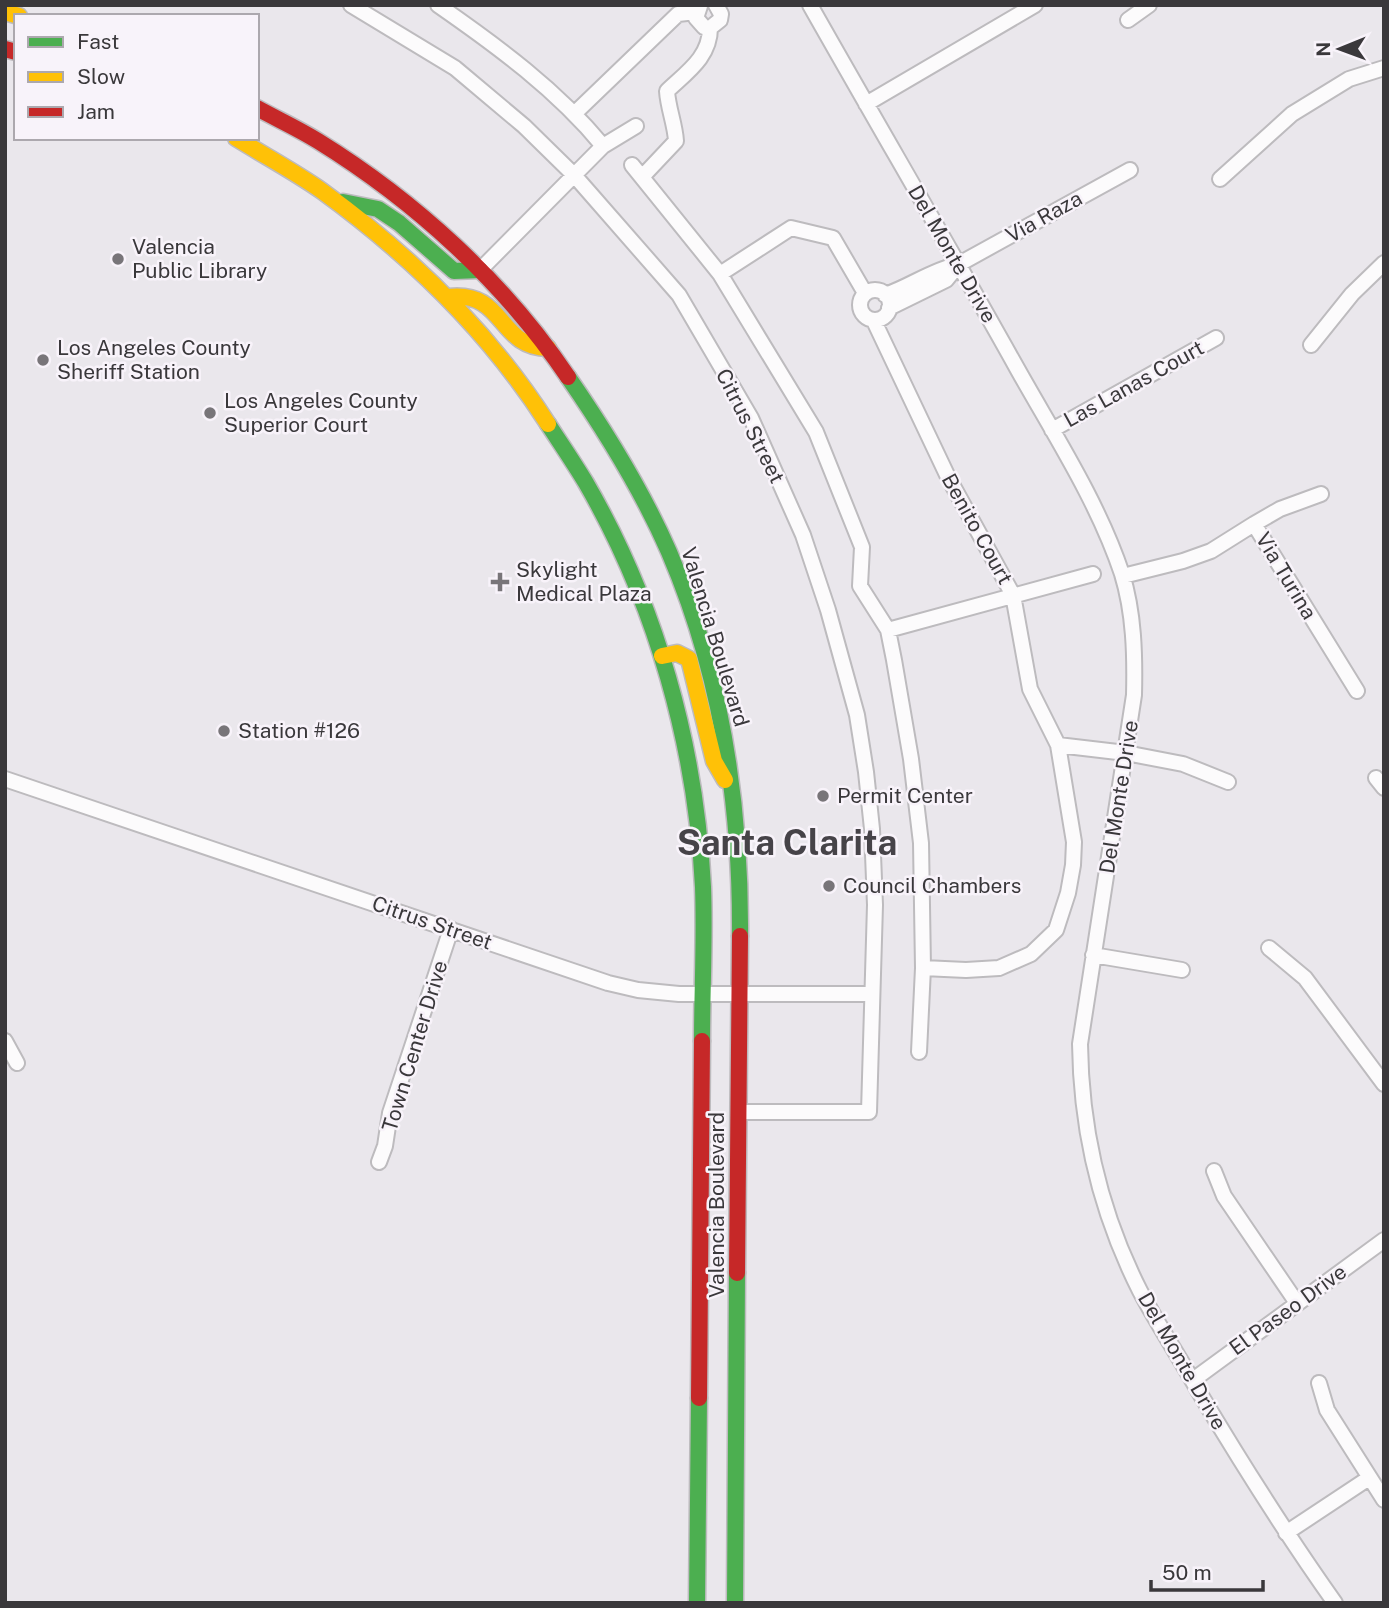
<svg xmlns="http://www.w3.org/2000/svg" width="1389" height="1608" font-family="'Public Sans',sans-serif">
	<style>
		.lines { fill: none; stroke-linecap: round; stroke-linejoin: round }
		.street-casing { stroke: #bdbbbe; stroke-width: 18 }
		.fast-casing { stroke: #bdbbbe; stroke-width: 19 }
		.slow-casing { stroke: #bdbbbe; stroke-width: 19 }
		.jam-casing { stroke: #bdbbbe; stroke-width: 19 }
		.street { stroke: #fcfbfc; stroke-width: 14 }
		.fast { stroke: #4caf50; stroke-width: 16 }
		.slow { stroke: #ffc107; stroke-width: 16 }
		.jam { stroke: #c62828; stroke-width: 16 }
		.poi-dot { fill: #787579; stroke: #f8f3fa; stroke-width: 2.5 }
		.labels { text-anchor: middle; stroke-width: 5; stroke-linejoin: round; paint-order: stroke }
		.street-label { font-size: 21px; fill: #3a383b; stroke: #f8f3fa }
		.poi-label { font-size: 21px; fill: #3a383b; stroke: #f8f3fa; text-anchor: start }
		.town-label { font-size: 35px; font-weight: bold; fill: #464348; stroke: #f8f3fa }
	</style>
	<rect width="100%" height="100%" fill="#eae7ec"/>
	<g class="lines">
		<defs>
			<path id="street" d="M351,5L455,68L524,126L574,175L679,295L751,418L803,535L828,610L857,715L866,772L872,829L875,905L869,1112H739
				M438,5C497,46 557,90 603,146
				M810,5C879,127 950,248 1018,370C1055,436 1098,502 1122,574C1134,613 1135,655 1134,695L1080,1044C1081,1130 1101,1214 1140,1291C1158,1325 1180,1358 1199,1392C1242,1464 1286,1534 1335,1603
				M700,6L696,18L704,27L710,28L720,20L721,14L716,5
				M1128,20L1149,5
				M866,104L1035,5
				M574,114L678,14L696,12
				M632,165L720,274L816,432L862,547L860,586L888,630L894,660L911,759L921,843L923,968L919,1052
				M642,177L676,141C675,124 668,108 667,91C687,72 710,57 710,28
				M1220,179L1292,114L1349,79L1384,68
				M480,270L603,146L636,126
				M720,274L791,228L833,238L865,293
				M860 305a15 15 0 1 1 30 0a15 15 0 1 1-30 0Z
				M885,295C911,286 932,270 959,264L1130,170
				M889,308L946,280L959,264
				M874,321L948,477L1013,595L1030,689L1058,745L1074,842L1073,865L1068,893L1056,930L1031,954L999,968L966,970L923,968
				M1311,345L1352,294L1384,263
				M1052,430L1216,338
				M1321,494L1280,509L1254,524L1357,691
				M1123,576L1183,561L1211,551L1254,524
				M888,630L1093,574
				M1058,745L1126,753L1183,764L1228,782
				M1376,778L1384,788
				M5,779L608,983L638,990L679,994H871
				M1269,948L1305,978L1384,1084
				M1093,955L1182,970
				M5,1041L17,1063
				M379,1162L385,1146L390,1113L451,929
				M1214,1171L1224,1196L1297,1303
				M1193,1380L1384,1240
				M1319,1383L1327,1410L1384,1500
				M1286,1533L1369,1478"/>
			<path id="fast" d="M343,202L378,209L399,223L454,271L480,270
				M568,377C606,432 642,490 669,552C721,673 741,805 740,936
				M548,424C561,444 574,463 586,483C656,604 696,746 703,887C705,938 702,990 702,1041
				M697,1603L699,1398
				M735,1603L737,1273"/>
			<path id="slow" d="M5,12L19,16
				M236,138C265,156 295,172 322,191C410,255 490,333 548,424
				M449,297C506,291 497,347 548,348
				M662,656L677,653L689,659L714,761L725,780"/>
			<path id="jam" d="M5,49L16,52
				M257,108C277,119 299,129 318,141C415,201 504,282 568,377
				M737,1273L740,936
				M699,1398L702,1041"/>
		</defs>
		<!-- street casing -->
		<use href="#street" class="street-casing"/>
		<!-- fast casing -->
		<use href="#fast" class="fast-casing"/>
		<!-- slow casing -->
		<use href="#slow" class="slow-casing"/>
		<!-- jam casing -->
		<use href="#jam" class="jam-casing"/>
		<!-- street -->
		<use href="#street" class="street"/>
		<!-- fast -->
		<use href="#fast" class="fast"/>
		<!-- slow -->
		<use href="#slow" class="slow"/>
		<!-- jam -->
		<use href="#jam" class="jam"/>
	</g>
	<!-- markers -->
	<g class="poi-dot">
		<circle cx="118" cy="259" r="7"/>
		<circle cx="43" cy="360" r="7"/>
		<circle cx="210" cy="413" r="7"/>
		<path d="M496.5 571.5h7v7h7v7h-7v7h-7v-7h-7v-7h7z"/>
		<circle cx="224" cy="731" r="7"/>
		<circle cx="823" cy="796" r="7"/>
		<circle cx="829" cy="886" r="7"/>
	</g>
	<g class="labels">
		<!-- street labels -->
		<g class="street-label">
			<text transform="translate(1044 217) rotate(-29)" y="7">Via Raza</text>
			<text transform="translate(952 254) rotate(60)" y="7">Del Monte Drive</text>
			<text transform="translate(1134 384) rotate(-29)" y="7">Las Lanas Court</text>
			<text transform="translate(750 426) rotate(63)" y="7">Citrus Street</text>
			<text transform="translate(977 529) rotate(61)" y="7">Benito Court</text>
			<text transform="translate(1286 576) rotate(59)" y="7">Via Turina</text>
			<text transform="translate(715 637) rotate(73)" y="7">Valencia Boulevard</text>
			<text transform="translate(1119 797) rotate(-81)" y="7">Del Monte Drive</text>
			<text transform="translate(432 923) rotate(19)" y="7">Citrus Street</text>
			<text transform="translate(415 1046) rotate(-73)" y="7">Town Center Drive</text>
			<text transform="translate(717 1205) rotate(-90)" y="7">Valencia Boulevard</text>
			<text transform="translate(1288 1310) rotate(-36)" y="7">El Paseo Drive</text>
			<text transform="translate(1182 1361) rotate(60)" y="7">Del Monte Drive</text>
		</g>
		<!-- poi labels -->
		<g class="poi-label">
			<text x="132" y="254">Valencia<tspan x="132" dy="24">Public Library</tspan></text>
			<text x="57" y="355">Los Angeles County<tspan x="57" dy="24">Sheriff Station</tspan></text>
			<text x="224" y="408">Los Angeles County<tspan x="224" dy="24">Superior Court</tspan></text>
			<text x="516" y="577">Skylight<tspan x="516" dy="24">Medical Plaza</tspan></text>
			<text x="238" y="738">Station #126</text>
			<text x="837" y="803">Permit Center</text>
			<text x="843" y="893">Council Chambers</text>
		</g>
		<!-- town labels -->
		<g class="town-label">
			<text x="787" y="855">Santa Clarita</text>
		</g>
	</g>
	<!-- border -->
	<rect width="1389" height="1608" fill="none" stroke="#3a383b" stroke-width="14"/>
	<!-- legend -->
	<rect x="14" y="14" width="245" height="126" fill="#f8f3fa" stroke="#aca8ae" stroke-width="2"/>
	<rect x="28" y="37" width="35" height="10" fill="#4caf50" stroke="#aca8ae" stroke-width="2"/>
	<text x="77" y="49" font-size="21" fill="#3a383b">Fast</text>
	<rect x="28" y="72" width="35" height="10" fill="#ffc107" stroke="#aca8ae" stroke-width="2"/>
	<text x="77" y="84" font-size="21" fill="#3a383b">Slow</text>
	<rect x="28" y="107" width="35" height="10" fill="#c62828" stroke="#aca8ae" stroke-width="2"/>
	<text x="77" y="119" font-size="21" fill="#3a383b">Jam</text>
	<!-- north arrow -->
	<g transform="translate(1340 49) rotate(269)" stroke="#f8f3fa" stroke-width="5" paint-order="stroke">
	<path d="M0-5L12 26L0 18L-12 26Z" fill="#3a383b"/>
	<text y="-10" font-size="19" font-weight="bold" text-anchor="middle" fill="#3a383b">N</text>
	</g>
	<!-- scale -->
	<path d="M1151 1580v10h112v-10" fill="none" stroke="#3a383b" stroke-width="3.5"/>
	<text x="1162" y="1580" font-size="21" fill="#3a383b" stroke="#f8f3fa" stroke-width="5" paint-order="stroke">50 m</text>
</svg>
